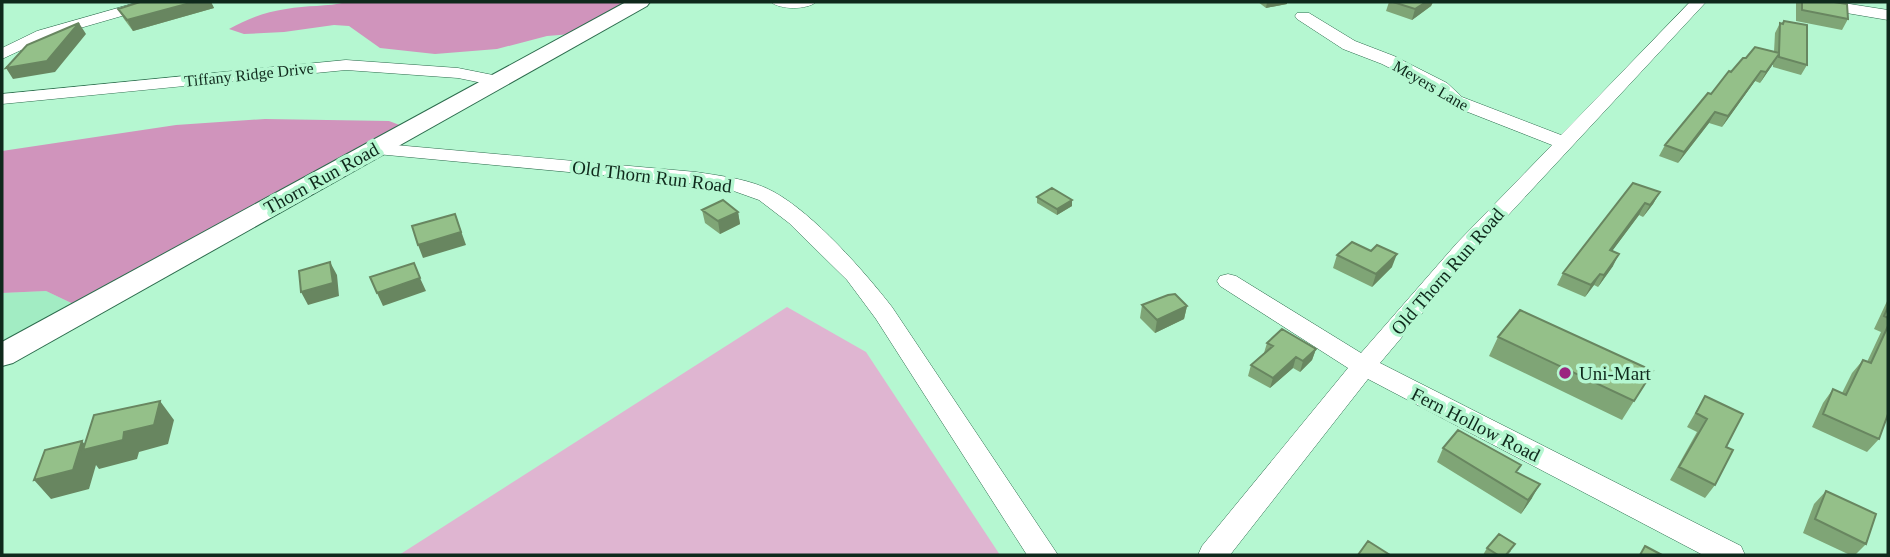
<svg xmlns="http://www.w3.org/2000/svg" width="1890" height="557" font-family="'Times New Roman',serif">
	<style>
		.built { fill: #a2ecc3 }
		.green { fill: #dfb5d1 }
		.forest { fill: #d094bc }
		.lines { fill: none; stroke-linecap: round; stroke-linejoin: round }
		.minor-casing { stroke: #2b6b4c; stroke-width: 1 }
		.tertiary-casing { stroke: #2b6b4c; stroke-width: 2 }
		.minor { fill: #fff; fill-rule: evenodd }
		.tertiary { fill: #fff; fill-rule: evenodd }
		.wall { fill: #7fa576 }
		.shaded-wall { fill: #688660 }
		.building { fill: #94c089; stroke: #688660; stroke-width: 2 }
		.poi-dot { fill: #9b2580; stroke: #b5f7d1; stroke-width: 2.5 }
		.labels { text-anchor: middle; stroke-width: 7; stroke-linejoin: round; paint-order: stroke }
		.far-street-label { font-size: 16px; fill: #0f291c; stroke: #b5f7d1 }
		.street-label { font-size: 19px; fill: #0f291c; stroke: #b5f7d1 }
		.poi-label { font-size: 19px; fill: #0f291c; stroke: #b5f7d1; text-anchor: start }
	</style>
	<rect width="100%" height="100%" fill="#b5f7d1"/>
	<!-- built -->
	<path class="built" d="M46,291L84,309L2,355V293Z"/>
	<!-- green -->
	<path class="green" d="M787,307L866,352L1000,555H399Z"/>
	<!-- forest -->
	<path class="forest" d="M347,2H640L584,33L547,36L497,49L435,54L380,48L349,26L334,25L284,32L244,34L229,29C247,19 265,12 286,9C307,5 327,7 347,2Z
		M265,119L389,121L410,129L84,309L46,291L2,293V151L176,125Z"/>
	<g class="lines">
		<defs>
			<path id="minor" d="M139,2H163L160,5L49,37L2,59V48L37,31Z
				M771,2H816C807,10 780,10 771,2Z
				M1690,2H1706L1473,253L1380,363L1741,546L1745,555H1703L1368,379L1230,555H1198L1202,546L1348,368L1220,286L1217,281L1220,276L1228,274L1236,276L1361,353L1457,243L1552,145L1450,105L1435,91L1382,64L1343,49L1297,19L1295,16L1297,13H1309L1355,41L1394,56L1447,83L1462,97L1561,135Z
				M1803,2H1837L1888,10V20L1811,7Z
				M346,60L458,68L503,77L506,81L497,86L458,78L346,70L2,104V94Z
				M373,143L696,172C721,176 751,179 774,192C814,214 864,271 892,307L1058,555H1027L876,319L847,280L789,223L759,200L731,190L696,184L366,153L363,149L366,145Z"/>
			<path id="tertiary" d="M626,2H650L647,6L13,363L2,366V342Z"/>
		</defs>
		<!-- minor casing -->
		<use href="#minor" class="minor-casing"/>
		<!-- tertiary casing -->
		<use href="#tertiary" class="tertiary-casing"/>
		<!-- minor -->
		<use href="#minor" class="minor"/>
		<!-- tertiary -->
		<use href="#tertiary" class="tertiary"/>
	</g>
	<!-- wall -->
	<path class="wall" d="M140,2H211L214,8L133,31L124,19L118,9Z
		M1258,2H1287V4L1266,8Z
		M1389,2H1433L1431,6L1412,20L1386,11Z
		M1796,2H1802L1848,19L1842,30L1796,21Z
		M1784,21L1807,65L1801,75L1773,67V64L1760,83L1755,81L1722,127L1709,123L1678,163L1659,156L1665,145L1731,72L1746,58L1774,52L1775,33L1780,23H1782Z
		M1633,183L1660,192L1653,204L1643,217L1639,215L1612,251L1613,266L1598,287L1594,285L1585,297L1557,285L1563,273Z
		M1037,197L1072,206L1057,215L1037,203Z
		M702,210L738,212L740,224L720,234L705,223Z
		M1337,255L1392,267L1372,287L1333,268Z
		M1888,299V414L1879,439L1867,452L1812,427L1823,403L1833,389L1842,393L1852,373L1863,360L1867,362L1881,332L1874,329Z
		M1142,305L1187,306L1184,319L1155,333L1140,318Z
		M1498,337L1653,371L1622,420L1489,356Z
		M1267,343L1316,349L1312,360L1300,372L1293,368L1270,388L1248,376L1251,365L1264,353Z
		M1705,396L1726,447L1715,485L1705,498L1670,480L1697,432L1687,427Z
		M1443,448L1517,472L1532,498L1521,514L1437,462Z
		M1826,491L1866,544L1855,555H1850L1803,533L1814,504Z
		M1487,548L1511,551L1507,555H1483Z"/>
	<!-- shaded-wall -->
	<path class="shaded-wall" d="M194,2H211L214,8L133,31L127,20Z
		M1267,2H1287V4L1266,8Z
		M1426,2H1433L1431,6L1412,20L1415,9Z
		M79,23L86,34L55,72L13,79L6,68Z
		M1779,54L1773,64L1760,83L1766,72Z
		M1761,71L1755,81L1722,127L1728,116Z
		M1715,112L1709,123L1678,163L1684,152Z
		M1660,192L1653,204L1643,217L1650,205Z
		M1072,200V206L1057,215V209Z
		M1645,203L1639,215L1604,262L1610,250Z
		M738,212L740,224L720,234L718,221Z
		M455,214L466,245L423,258L418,245Z
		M1397,254L1392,267L1372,287L1376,274Z
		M1619,254L1613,266L1598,287L1604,275Z
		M330,262L337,275L339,296L308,305L301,292Z
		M1600,274L1594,285L1585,297L1591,285Z
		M420,278L426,291L383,306L377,293Z
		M1187,306L1184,319L1155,333L1157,320Z
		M1316,349L1312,360L1300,372L1303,361Z
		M1296,357L1293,368L1270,388L1273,378Z
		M160,401L174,420L168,444L139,452L137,459L99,469L96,465L89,489L51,499L34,480L82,441L88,448Z
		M1540,484L1532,498L1521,514L1528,500Z"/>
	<!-- building -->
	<path class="building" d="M140,2H194L127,20L118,9Z
		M1393,2H1426L1415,9Z
		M1802,2H1834L1847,4L1848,19L1802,10Z
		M1784,21L1807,25V65L1779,57V54L1766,72L1761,71L1728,116L1715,112L1684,152L1665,145L1708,93L1711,94L1729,71L1731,72L1743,58H1746L1755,47L1779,53L1780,23L1783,24Z
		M79,23L47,61L6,68L27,45Z
		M1633,183L1660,192L1650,205L1645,203L1610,250L1619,254L1604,275L1600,274L1591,285L1563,273Z
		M1052,188L1072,200L1057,209L1037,197Z
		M723,200L738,212L718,221L702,210Z
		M455,214L461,232L418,245L412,226Z
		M1352,242L1371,251L1377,245L1397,254L1376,274L1337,255Z
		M330,262L333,283L301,292L299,271Z
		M414,263L420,278L377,293L370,277Z
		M1175,294L1187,306L1157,320L1142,305L1168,295Z
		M1888,307V318L1884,316Z
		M1520,310L1653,371L1634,401L1498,337Z
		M1888,326V414L1879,439L1823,414L1833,389L1846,395L1863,360L1871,363Z
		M1282,329L1316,349L1303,361L1296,357L1273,378L1251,365L1273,346L1267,343Z
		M1705,396L1743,414L1726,447L1733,450L1715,485L1679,467L1707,419L1696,413Z
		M160,401L154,425L124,432L123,440L83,450L94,415Z
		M1458,430L1521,465L1516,472L1540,484L1528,500L1443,448Z
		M82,441L73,470L34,480L45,450Z
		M1826,491L1876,514L1866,544L1815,519Z
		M1499,534L1515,544L1506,555H1498L1487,548Z
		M1368,541L1390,555H1358Z
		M1645,546L1662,555H1640Z"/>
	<!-- markers -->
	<circle class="poi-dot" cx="1565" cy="373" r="7"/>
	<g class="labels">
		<!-- far-street labels -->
		<g class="far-street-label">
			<text transform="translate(249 74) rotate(-6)" y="6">Tiffany Ridge Drive</text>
			<text transform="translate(1431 85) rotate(30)" y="6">Meyers Lane</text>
		</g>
		<!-- street labels -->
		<g class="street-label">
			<text transform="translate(652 176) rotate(7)" y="7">Old Thorn Run Road</text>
			<text transform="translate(321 178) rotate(-29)" y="7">Thorn Run Road</text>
			<text transform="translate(1447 271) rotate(-49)" y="7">Old Thorn Run Road</text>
			<text transform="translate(1476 424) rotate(27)" y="7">Fern Hollow Road</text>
		</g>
		<!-- poi labels -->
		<g class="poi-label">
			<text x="1579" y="380">Uni-Mart</text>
		</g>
	</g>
	<!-- border -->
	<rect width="1890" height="557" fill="none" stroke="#0f291c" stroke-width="7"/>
</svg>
